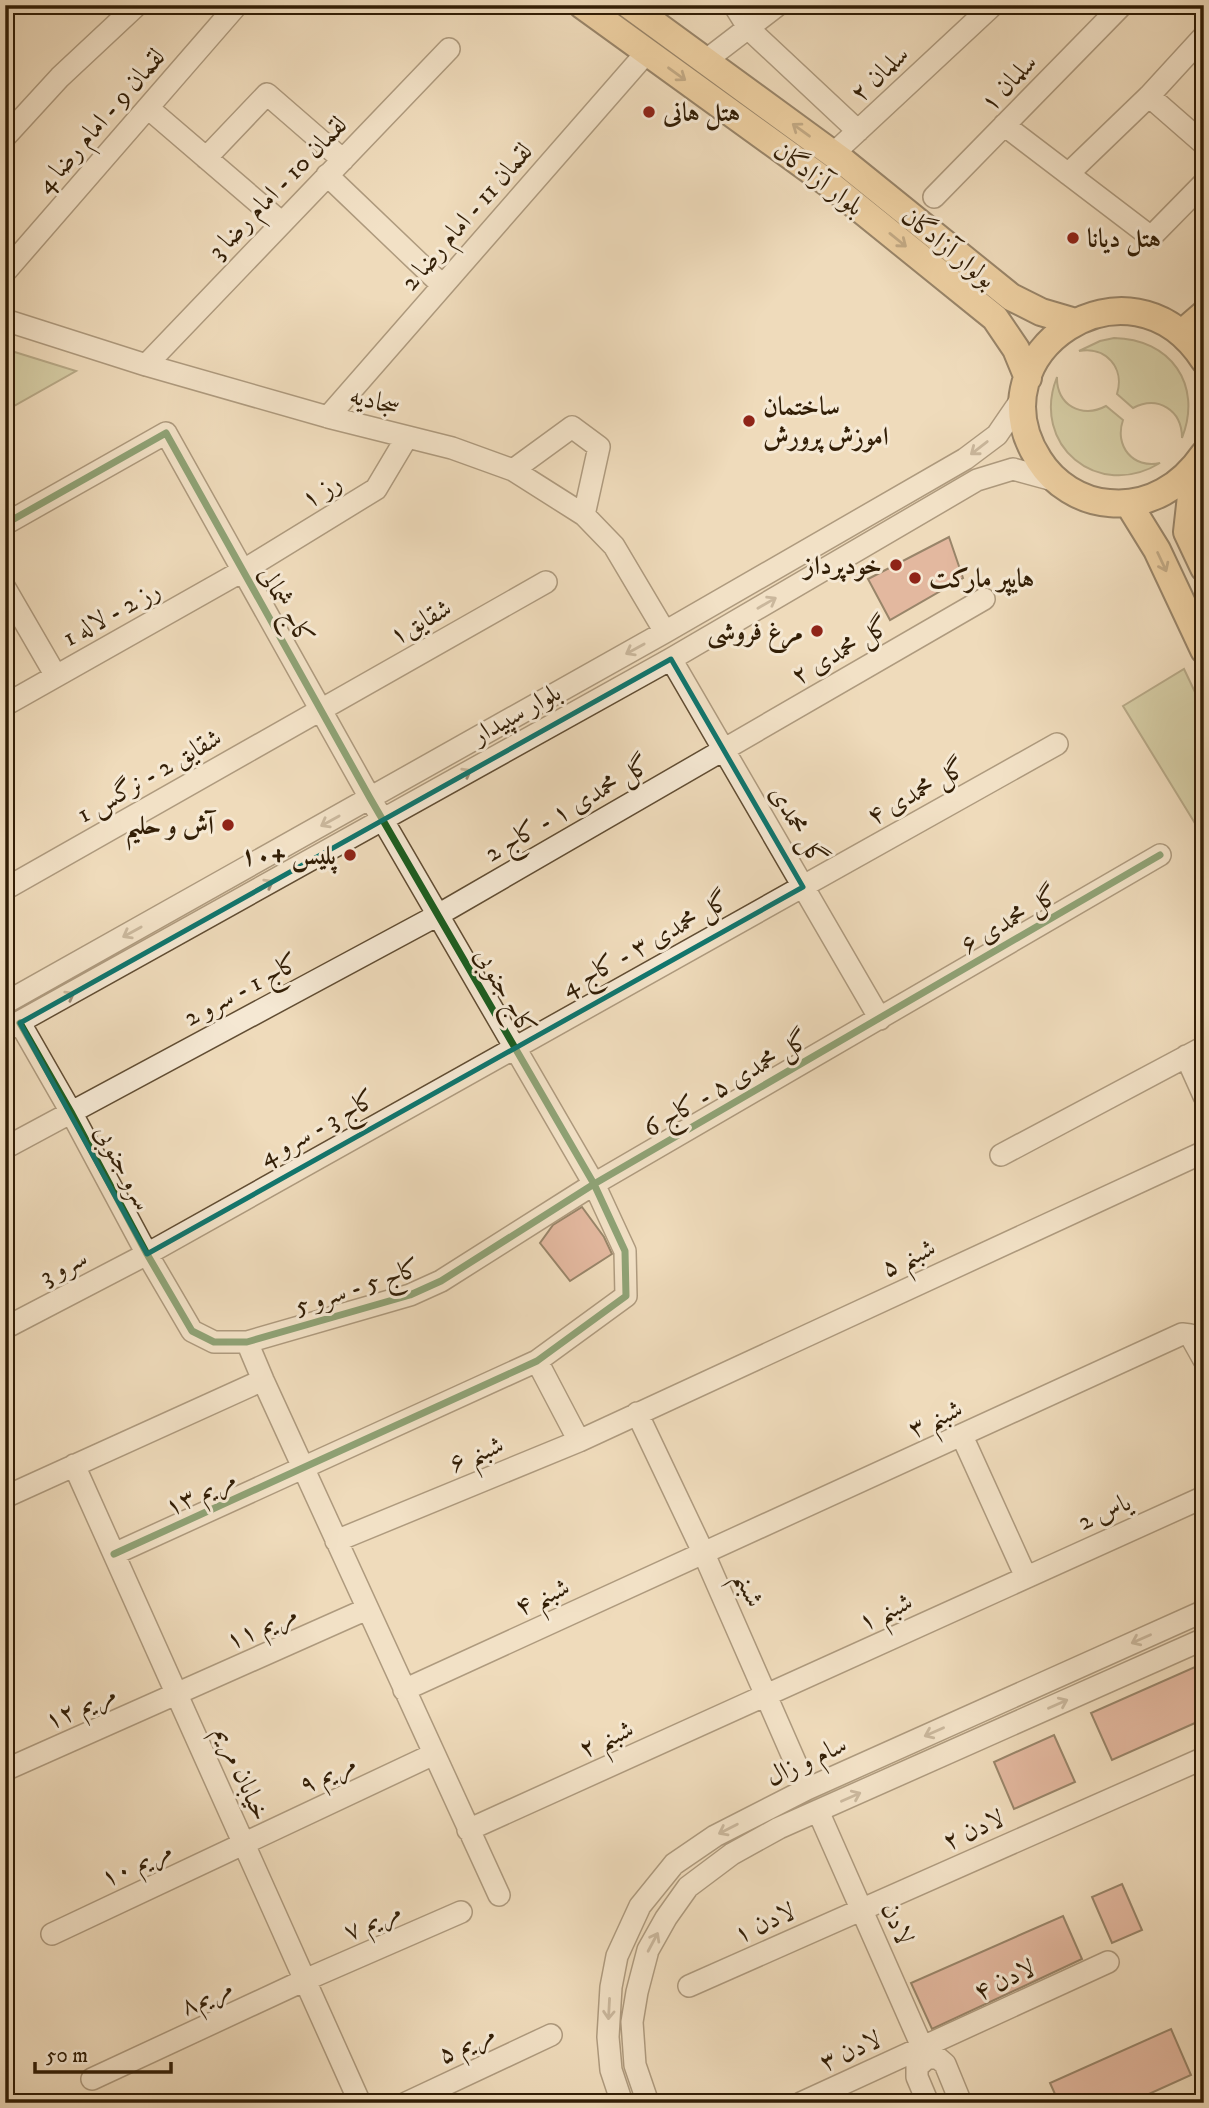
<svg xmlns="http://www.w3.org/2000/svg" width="1209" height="2108" font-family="'IM FELL DW Pica',Amiri,serif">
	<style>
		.green { fill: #bbc08f; stroke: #766f4a; stroke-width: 2 }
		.building { fill: #d48e7d; stroke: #321e06; stroke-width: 2 }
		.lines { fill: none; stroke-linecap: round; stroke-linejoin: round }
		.minor-casing { stroke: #614d33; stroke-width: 24 }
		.major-casing { stroke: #321e06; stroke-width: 30 }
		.minor { stroke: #f5e8d3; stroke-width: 21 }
		.major { stroke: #e8be7e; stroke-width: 26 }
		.cycleway-casing { stroke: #f5e8d3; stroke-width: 11 }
		.cycleway { stroke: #1b5e20; stroke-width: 7 }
		.oneway { stroke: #8d6e42 }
		.oneway2 { stroke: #9d8d77 }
		.marked { fill: none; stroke: #0f766e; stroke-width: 5; stroke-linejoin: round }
		.poi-dot { fill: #8f2418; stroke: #f5e8d3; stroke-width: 2.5 }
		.labels { text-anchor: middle; stroke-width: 6; stroke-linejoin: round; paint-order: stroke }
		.street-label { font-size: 26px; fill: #321e06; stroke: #f5e8d3 }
		.poi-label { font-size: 26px; font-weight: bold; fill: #321e06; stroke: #f5e8d3; text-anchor: start }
	</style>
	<rect width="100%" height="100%" fill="#efdbbb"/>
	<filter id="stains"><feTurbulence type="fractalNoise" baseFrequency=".00286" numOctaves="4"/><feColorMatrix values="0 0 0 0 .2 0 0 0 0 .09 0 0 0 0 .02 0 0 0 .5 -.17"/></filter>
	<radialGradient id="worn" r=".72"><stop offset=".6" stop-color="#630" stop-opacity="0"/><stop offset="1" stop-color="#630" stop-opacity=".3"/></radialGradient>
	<!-- green -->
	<path class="green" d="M1114,338C1170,339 1203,384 1182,438C1182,410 1158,395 1133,408L1117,394C1125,368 1106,346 1079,351L1100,341Z
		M5,349L76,371L5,411Z
		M1057,377C1056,405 1082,419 1106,406L1123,420C1114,446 1133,469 1160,463C1098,501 1030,445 1057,377Z
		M1184,669L1204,711V838L1123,706Z"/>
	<!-- building -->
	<path class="building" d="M949,537L963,578L890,620L868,579Z
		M582,1207L604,1237L612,1254L570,1281L540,1243L553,1225Z
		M1204,1663V1719L1112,1760L1091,1713Z
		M1054,1735L1075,1782L1014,1809L994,1762Z
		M1122,1884L1142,1930L1112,1943L1092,1897Z
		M1063,1916L1082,1959L932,2029L911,1983Z
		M1171,2029L1191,2075L1129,2103H1059L1050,2083Z"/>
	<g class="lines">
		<defs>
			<path id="minor" d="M734,5L749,29L858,131
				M705,61L778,5
				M1149,96L1204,144
				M148,108L282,223
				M1004,125L1151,237L1204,183
				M5,137L60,77L137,5
				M833,154L993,5
				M206,158L267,94L343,160
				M1068,174L1149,96L1204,36
				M327,175L442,285
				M934,197L1122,5
				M5,272L237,5
				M5,320L146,365L328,417L452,448L513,470L584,515L614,546L665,632
				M146,365L449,49
				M328,417L647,52
				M513,470L572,427L599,447L584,515
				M5,524L166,433L370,798L594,1184L625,1251L626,1296L537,1361L114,1554
				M5,588L56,676
				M671,659L880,1019
				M5,705L244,570L376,489L407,437
				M5,889L546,582
				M5,1003L665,632L965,459L997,435L1023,397
				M20,1023L71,1112L147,1254L192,1331L214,1342H247L410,1295L441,1281L594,1184L1160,855
				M5,1030L671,659L977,480L1013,469L1057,481
				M1186,1056L1204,1096
				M5,1148L438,915L984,599
				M1001,1155L1204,1047
				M5,1328L147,1254L1057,744
				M247,1342L263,1380L499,1895
				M537,1361L579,1441
				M637,1413L704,1554L807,1789
				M962,1436L1026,1577
				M74,1465L360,2103
				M5,1497L263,1380
				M336,1541L579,1441L1204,1152
				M404,1690L1182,1334L1190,1335L1204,1360
				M5,1770L367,1609
				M818,1811L927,2058
				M468,1830L1204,1497
				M52,1934L434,1754
				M689,1986L1204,1758
				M92,2079L305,1980L461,1912
				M406,2103L551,2035
				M622,2103L611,2070L608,2037L611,1987L617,1956L640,1906L674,1864L715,1836L807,1789L1204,1611
				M648,2103L635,2065L632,2022L637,1992L648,1950L666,1918L688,1887L732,1854L779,1828L1204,1639
				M801,2103L1108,1962
				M928,2103L917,2077V2067L927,2058H938L945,2064L961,2103"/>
			<path id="major" d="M582,5L828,183L995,318L1016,349L1028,378
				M629,5L844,162L1011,297L1041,312L1075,322
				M1182,333L1204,314
				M1204,360C1130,246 970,353 1039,460C1054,484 1081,501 1109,503C1149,507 1182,486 1204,454
				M1194,469L1187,532L1204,568
				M1128,503L1157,550L1204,650"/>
		</defs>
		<!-- minor casing -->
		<use href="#minor" class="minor-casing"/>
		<!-- major casing -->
		<use href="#major" class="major-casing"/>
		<!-- minor -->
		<use href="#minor" class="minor"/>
		<!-- major -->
		<use href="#major" class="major"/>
		<defs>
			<path id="cycleway" d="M5,524L166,433L370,798L594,1184L625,1251L626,1296L537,1361L114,1554
				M20,1023L71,1112L147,1254L192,1331L214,1342H247L410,1295L441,1281L594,1184L1160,855"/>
		</defs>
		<!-- cycleway casing -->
		<use href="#cycleway" class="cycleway-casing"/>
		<!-- cycleway -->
		<use href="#cycleway" class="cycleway"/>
	</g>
	<!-- one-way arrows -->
	<defs><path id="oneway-shaft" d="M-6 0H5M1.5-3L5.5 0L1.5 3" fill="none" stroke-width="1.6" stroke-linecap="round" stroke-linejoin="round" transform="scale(1.75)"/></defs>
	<g class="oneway">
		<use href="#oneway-shaft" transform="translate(677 74) rotate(36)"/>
		<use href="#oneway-shaft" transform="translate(801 130) rotate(-144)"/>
		<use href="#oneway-shaft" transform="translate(898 240) rotate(39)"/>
		<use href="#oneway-shaft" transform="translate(1162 562) rotate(65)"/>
	</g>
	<g class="oneway2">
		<use href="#oneway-shaft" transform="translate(979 448) rotate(142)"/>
		<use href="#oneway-shaft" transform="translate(767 603) rotate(-30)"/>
		<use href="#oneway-shaft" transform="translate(635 649) rotate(151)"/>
		<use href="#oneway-shaft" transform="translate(462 775) rotate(-29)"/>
		<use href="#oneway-shaft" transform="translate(330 821) rotate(151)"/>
		<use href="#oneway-shaft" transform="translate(264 886) rotate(-29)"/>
		<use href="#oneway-shaft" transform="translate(132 932) rotate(151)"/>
		<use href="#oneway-shaft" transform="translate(65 998) rotate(-29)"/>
		<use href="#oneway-shaft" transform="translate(1141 1639) rotate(156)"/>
		<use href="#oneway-shaft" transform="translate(1058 1704) rotate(-24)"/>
		<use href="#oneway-shaft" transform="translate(934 1732) rotate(156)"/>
		<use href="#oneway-shaft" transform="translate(851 1797) rotate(-24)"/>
		<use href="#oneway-shaft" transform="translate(728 1829) rotate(153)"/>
		<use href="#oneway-shaft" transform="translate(653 1942) rotate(-62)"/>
		<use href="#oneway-shaft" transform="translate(609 2009) rotate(93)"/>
	</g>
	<!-- marked area -->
	<path d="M0 0H1209V2108H0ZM671,659L803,887L147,1254L20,1023Z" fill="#efdbbb" fill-opacity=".55" fill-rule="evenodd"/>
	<path class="marked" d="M671,659L803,887L147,1254L20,1023Z"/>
	<!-- markers -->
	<g class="poi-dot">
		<circle cx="649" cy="112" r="7"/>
		<circle cx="1073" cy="238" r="7"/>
		<circle cx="749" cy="421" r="7"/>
		<circle cx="896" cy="565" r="7"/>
		<circle cx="915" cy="578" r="7"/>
		<circle cx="817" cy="631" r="7"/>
		<circle cx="228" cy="825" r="7"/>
		<circle cx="350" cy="855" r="7"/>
	</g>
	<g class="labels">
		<!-- street labels -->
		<g class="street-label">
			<text transform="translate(879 73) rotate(-43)" y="9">سلمان ۲</text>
			<text transform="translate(1008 82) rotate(-46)" y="9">سلمان ۱</text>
			<text transform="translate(100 120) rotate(-49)" y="9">لقمان 9 - امام رضا 4</text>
			<text transform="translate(819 178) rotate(37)" y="9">بلوار آزادگان</text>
			<text transform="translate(277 187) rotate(-46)" y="9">لقمان 10 - امام رضا 3</text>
			<text transform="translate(466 216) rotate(-49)" y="9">لقمان 11 - امام رضا 2</text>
			<text transform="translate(949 247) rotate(39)" y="9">بولوار آزادگان</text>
			<text transform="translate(375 400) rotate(14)" y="9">سجادیه</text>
			<text transform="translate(321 490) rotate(-31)" y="9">رز ۱</text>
			<text transform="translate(287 605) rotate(61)" y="9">کاج شمالی</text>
			<text transform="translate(111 613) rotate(-29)" y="9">رز 2 - لاله 1</text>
			<text transform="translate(420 621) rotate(-29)" y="9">شقایق۱</text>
			<text transform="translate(840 650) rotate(-30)" y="9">گل محمدی ۲</text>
			<text transform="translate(516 713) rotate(-29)" y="9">بلوار سپیدار</text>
			<text transform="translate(149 775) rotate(-30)" y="9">شقایق 2 - نرگس 1</text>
			<text transform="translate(916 791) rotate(-29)" y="9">گل محمدی ۴</text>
			<text transform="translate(567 808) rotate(-30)" y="9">گل محمدی ۱ - کاج 2</text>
			<text transform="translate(799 825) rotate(60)" y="9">گل محمدی</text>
			<text transform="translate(1009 919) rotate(-30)" y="9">گل محمدی ۶</text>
			<text transform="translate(645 943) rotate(-29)" y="9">گل محمدی ۳ - کاج 4</text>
			<text transform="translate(241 989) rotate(-28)" y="9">کاج 1 - سرو 2</text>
			<text transform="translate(506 991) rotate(60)" y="9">کاج جنوبی</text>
			<text transform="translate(726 1083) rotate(-30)" y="9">گل محمدی ۵ - کاج 6</text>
			<text transform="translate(317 1127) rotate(-29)" y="9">کاج 3 - سرو 4</text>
			<text transform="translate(124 1167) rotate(62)" y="9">سرو جنوبی</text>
			<text transform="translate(908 1257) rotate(-25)" y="9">شبنم ۵</text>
			<text transform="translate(63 1266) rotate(-27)" y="9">سرو 3</text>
			<text transform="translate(357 1286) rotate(-18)" y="9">کاج 5 - سرو 5</text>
			<text transform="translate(935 1418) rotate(-25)" y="9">شبنم ۳</text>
			<text transform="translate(476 1453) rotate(-22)" y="9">شبنم ۶</text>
			<text transform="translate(200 1492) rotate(-25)" y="9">مریم ۱۳</text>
			<text transform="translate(1104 1511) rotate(-24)" y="9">یاس 2</text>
			<text transform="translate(750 1589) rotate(66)" y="9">شبنم</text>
			<text transform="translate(542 1596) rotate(-24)" y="9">شبنم ۴</text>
			<text transform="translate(885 1611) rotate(-25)" y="9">شبنم ۱</text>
			<text transform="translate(261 1626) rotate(-24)" y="9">مریم ۱۱</text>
			<text transform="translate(80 1706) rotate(-24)" y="9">مریم ۱۲</text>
			<text transform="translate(606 1738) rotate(-24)" y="9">شبنم ۲</text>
			<text transform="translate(806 1760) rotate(-25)" y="9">سام و زال</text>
			<text transform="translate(243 1773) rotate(66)" y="9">خیابان مریم</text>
			<text transform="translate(327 1773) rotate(-25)" y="9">مریم ۹</text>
			<text transform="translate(973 1829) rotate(-24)" y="9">لادن ۲</text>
			<text transform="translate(136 1863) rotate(-25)" y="9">مریم ۱۰</text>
			<text transform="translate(372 1920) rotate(-24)" y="9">مریم ۷</text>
			<text transform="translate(764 1922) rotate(-24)" y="9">لادن ۱</text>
			<text transform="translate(898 1923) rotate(66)" y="9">لادن</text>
			<text transform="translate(1004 1979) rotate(-25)" y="9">لادن ۴</text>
			<text transform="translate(206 1996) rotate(-25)" y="9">مریم۸</text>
			<text transform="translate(466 2043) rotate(-25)" y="9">مریم ۵</text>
			<text transform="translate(850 2050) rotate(-24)" y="9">لادن ۳</text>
		</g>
		<!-- poi labels -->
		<g class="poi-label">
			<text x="663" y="121">هتل هانی</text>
			<text x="1087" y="247">هتل دیانا</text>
			<text x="763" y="415">ساختمان<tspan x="763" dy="30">اموزش پرورش</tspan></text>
			<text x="882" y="574" text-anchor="end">خودپرداز</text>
			<text x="929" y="587">هایپر مارکت</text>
			<text x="803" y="640" text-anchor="end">مرغ فروشی</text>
			<text x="214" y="834" text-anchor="end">آش و حلیم</text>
			<text x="336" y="864" text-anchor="end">پلیس +۱۰</text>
		</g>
	</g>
	<!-- margin -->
	<rect width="1209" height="2108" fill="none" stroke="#efdbbb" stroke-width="28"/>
	<rect x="7" y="7" width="1195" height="2094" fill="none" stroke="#321e06" stroke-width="3.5"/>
	<rect x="14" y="14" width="1181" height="2080" fill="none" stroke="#321e06" stroke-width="2"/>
	<!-- scale -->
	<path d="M35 2062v10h136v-10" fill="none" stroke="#321e06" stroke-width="3.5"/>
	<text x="46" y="2062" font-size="21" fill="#321e06" stroke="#f5e8d3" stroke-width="5" paint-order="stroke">50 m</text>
	<rect width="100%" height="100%" filter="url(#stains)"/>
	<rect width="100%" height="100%" fill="url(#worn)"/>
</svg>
